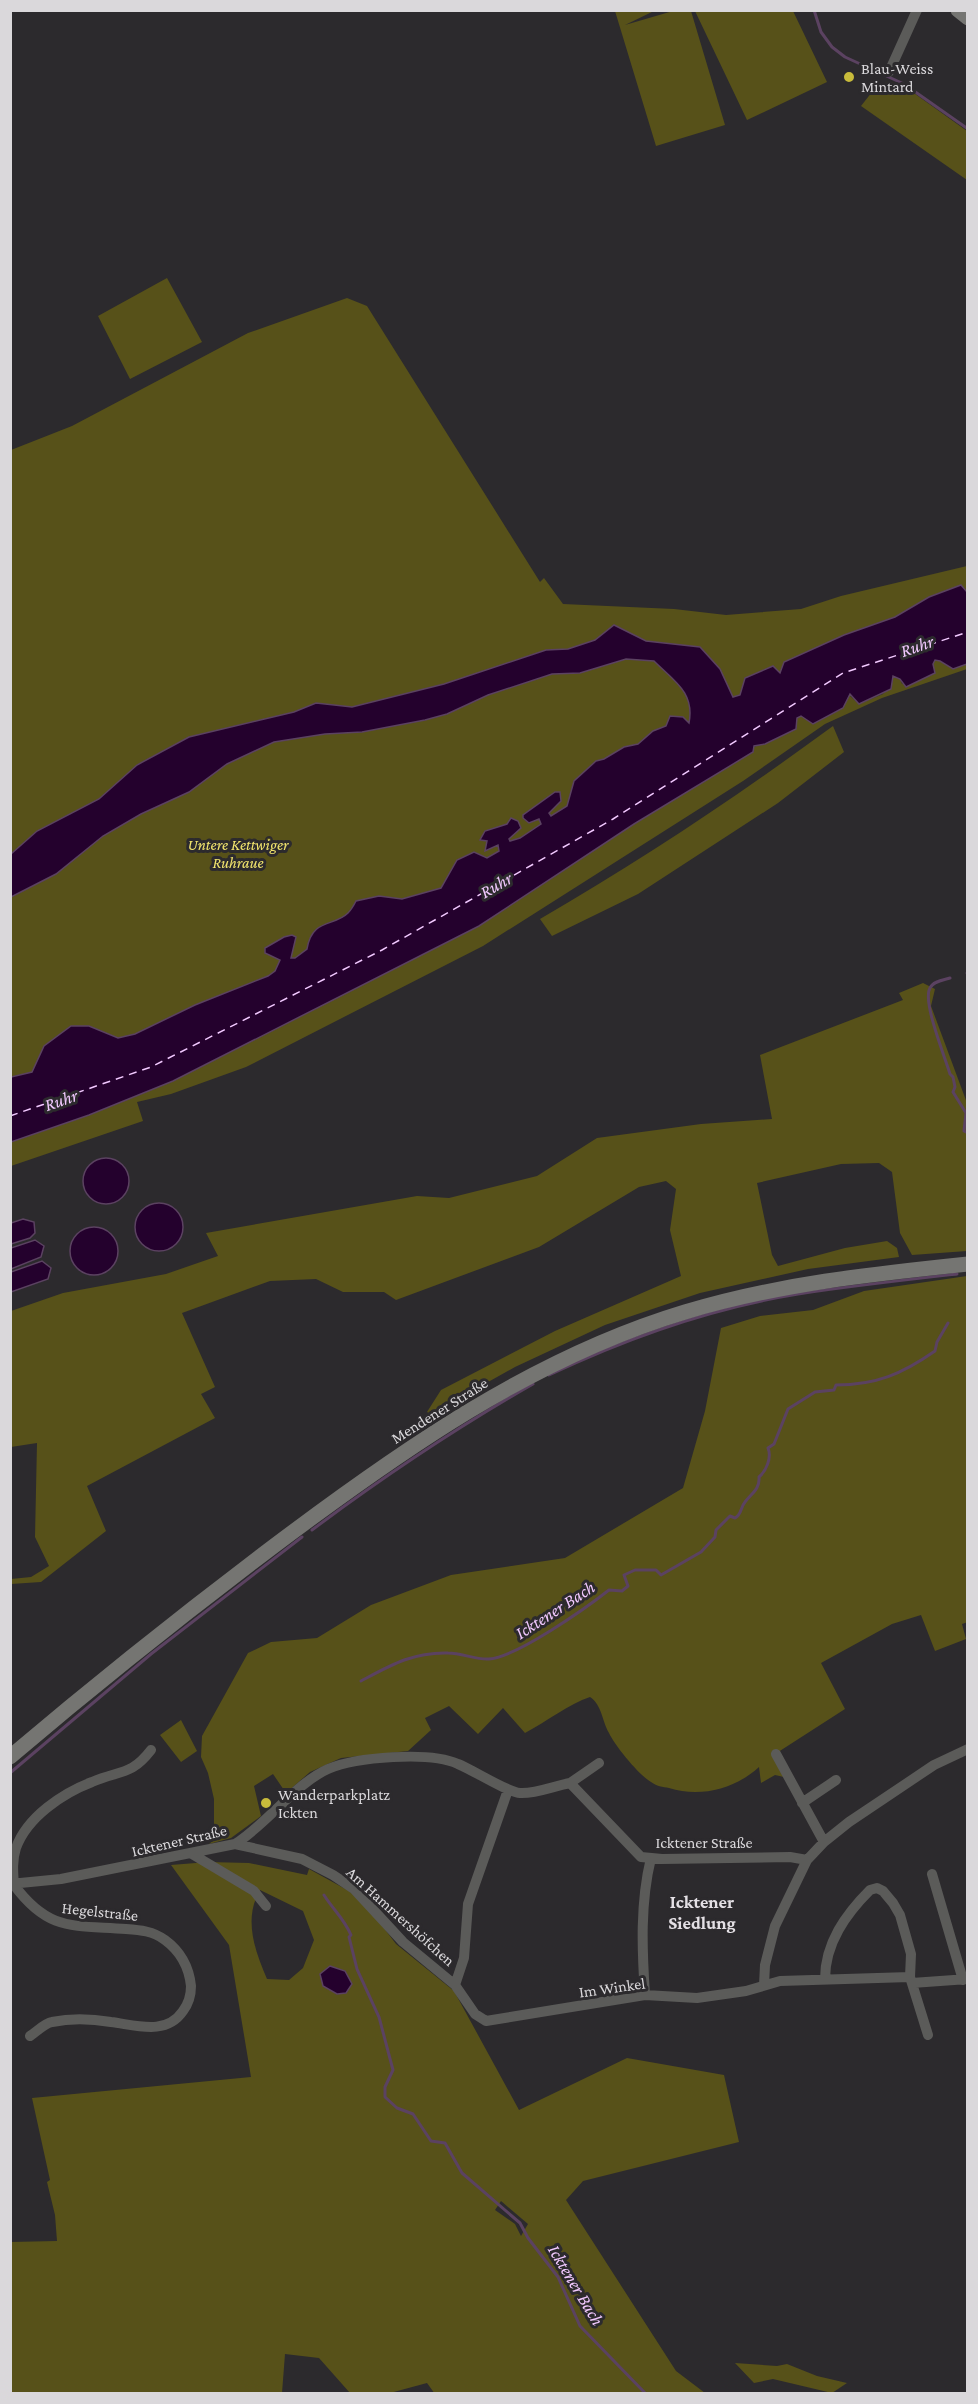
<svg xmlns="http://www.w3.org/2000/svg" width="978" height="2404" font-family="'Crimson Pro',serif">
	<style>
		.green { fill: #575119; fill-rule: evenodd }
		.water { fill: #24012d; stroke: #5b4261; stroke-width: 1.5 }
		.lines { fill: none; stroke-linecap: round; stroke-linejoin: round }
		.stream { stroke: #5b4261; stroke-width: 3 }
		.ferry { stroke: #f2c9ff; stroke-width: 1.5; stroke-dasharray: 8 6; stroke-linecap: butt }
		.street { stroke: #5b5b59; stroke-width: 10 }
		.secondary { stroke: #757572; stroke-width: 15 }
		.poi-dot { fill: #c8bb3b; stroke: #2c2a2d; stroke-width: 2 }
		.labels { text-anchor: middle; stroke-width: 6; stroke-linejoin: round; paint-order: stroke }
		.poi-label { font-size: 16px; fill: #dad8db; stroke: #2c2a2d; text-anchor: start }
		.park-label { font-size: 16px; font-style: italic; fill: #f2e56d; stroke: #2c2a2d }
		.street-label { font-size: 16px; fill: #dad8db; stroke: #2c2a2d }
		.water-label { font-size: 18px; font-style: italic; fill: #f2c9ff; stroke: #2c2a2d }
		.neighbourhood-label { font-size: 18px; font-weight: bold; fill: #e4e0e5; stroke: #2c2a2d }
	</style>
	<rect width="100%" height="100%" fill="#2c2a2d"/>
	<!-- green -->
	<path class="green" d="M615,11H654L625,25L673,11H691L725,125L656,146Z
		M695,11H793L827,82L747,120Z
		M888,81L904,86L967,131V180L861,106L872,92Z
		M167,278L202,342L130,379L98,316Z
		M347,298L367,306L540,582L544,578L563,604L674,609L726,615L801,609L841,596L967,566V595L421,915L11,1095V450L72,426L248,333Z
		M935,660L940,661L953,669L967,664V669L882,698L825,724L743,781L483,946L246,1067L171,1094L137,1102L143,1121L11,1166L10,1142L89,1115L173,1081L479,926L634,824L753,752L754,747L796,729L797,718L801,716L813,724L843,708L849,695L859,704L883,694L893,676L900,678L902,684L933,664Z
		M833,726L844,752L778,803L638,894L552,936L540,919C642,860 739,795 833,726Z
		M923,983L935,989L931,1006L967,1103V1251L912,1255L900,1233L892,1172L879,1163L841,1164L757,1183L772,1255L778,1266L845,1248L887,1241L897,1248L899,1257L808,1269L700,1293L605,1325L515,1367L431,1414L427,1412L441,1390L555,1331L681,1276L670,1230L676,1189L666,1181L639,1187L539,1247L396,1300L384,1292H343L316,1279L270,1281L182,1313L215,1387L201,1394L215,1418L87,1486L106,1531L41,1582L11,1584V1579L31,1577L49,1566L35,1537L37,1443L11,1447V1311L63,1293L166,1274L218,1256L206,1233L417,1196L449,1198L537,1176L597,1138L701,1124L772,1119L760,1055L903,1000L899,993Z
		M967,1276L968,1622L962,1624L966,1639L935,1651L921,1615L892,1624L821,1663L845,1709L772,1756L784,1777L775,1775L761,1783L759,1767C735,1789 700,1798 669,1788C663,1787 656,1786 651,1782C639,1775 615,1746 609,1733C602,1721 602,1705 590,1697C569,1704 546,1722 525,1733L503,1708L478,1734L449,1706L425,1718L431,1730L408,1751L341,1758L310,1772L286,1793L273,1774L254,1786L261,1816L231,1838L209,1844L214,1840V1799L208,1773L201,1757L202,1736L248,1653L271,1642L317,1638L371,1605L451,1575L565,1558L683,1488L705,1411L721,1328L760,1316L813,1310L864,1291Z
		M181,1720L197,1751L181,1762L160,1735Z
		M208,1862L249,1863L307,1875L309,1869L349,1891L371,1911L396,1944L454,1991L519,2110L627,2058L724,2075L739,2142L583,2181L566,2200L676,2371L705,2393L435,2394L427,2383L390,2393H350L319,2358L285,2354L282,2393H11L10,2242L57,2241L55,2215L47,2182L50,2180L32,2098L251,2077L229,1945L171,1865ZM260,1890L303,1911L314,1940L303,1968L289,1980L267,1979C255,1951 243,1919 260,1890ZM501,2201L528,2224L521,2236L515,2224L495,2210Z
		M735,2363L777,2366L787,2364L817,2376L847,2383L832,2393L773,2379L754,2383Z"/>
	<!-- water -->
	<path class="water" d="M961,585L967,592V664L953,669L940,661L935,660L933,664L935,673L906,687L900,679L893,676L891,689L859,704L850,694L843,708L813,724L801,716L797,718L796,729L765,744L754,746L753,752L634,824L479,926L173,1081L89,1115L11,1142V1077L32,1072L44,1046L71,1026H89L118,1038L135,1034L195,1005L268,976L275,971L280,960L265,953V948L284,937L292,935L296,937L291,958H295L307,949C312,918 334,927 348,913C351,910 354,905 356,901L379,896L402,899L441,888L457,860L474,852L487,858L499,851L498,845L485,851L487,841L480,840L485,831L507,824L511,818L518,821L521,828L509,839L510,841L520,838L541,824L539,819L529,823L523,818V815L555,792H560L561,801L549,813L551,816L567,806L574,781L596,761L604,759L624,747L638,744L653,731L666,726L670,716L683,717L689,723C695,692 674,681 654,661L626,659L580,673L552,674L488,695L447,714L425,720L362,732L325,734L274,742L227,764L189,792L141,814L103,836L56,874L11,897V854L37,831L99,799L137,765L189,737L294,712L316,703L352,707L444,684L546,650L568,649L595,640L614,625L646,641L700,647L720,669L733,697L740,695L745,678L773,666L780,673L784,662L844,635L895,617L929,597Z
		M83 1181a23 23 0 1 1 46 0a23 23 0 1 1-46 0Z
		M135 1227a24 24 0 1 1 48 0a24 24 0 1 1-48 0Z
		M23,1219L34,1222L35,1233L30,1238L11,1244V1223Z
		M70 1251a24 24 0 1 1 48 0a24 24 0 1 1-48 0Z
		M35,1240L44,1246L41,1257L11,1269V1248Z
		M42,1261L51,1268L48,1279L11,1292V1272Z
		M330,1966L345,1971L352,1984L346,1993L337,1994L323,1986L320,1974Z"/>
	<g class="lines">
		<!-- stream -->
		<path class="stream" d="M814,10L821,32L832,47L845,57L904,84L968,129
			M967,973H968
			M950,978C944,980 933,981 930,988C922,1001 945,1057 950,1074L953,1077L955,1087L953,1092L966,1113L964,1131L968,1133
			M549,1375C627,1338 712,1308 798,1294C850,1286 904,1280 957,1274
			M312,1530C383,1477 456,1428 533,1384
			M361,1681C391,1665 413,1652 448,1653C462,1653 476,1660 489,1659C517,1657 586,1608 609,1590L622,1591L628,1586L624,1575L635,1570H656L661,1575L701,1552L715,1537L716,1530L730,1516L735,1518C742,1514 740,1508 745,1502C752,1493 760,1489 759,1477C766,1471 772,1458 768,1448L774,1444L788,1409L815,1392L834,1390L836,1385C876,1385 902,1374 935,1351L937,1342L948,1323
			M10,1773L151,1654L302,1537
			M324,1895C334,1911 343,1917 351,1935L349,1937L357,1969L379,2017L393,2070L385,2087V2097L397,2108L413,2114L431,2141L445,2143L462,2173L520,2223L528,2238L558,2277L580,2326L646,2394"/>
		<!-- ferry -->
		<path class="ferry" d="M10,1116L151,1067L382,950L613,819L843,673L968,632"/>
		<!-- street -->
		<path class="street" d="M889,72L917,10
			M776,1754L824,1842
			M570,1783L599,1763
			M802,1803L836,1780
			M235,1844L302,1859L333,1875L354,1889L403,1942L455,1985L475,2014L486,2021L645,1995L697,1998L746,1991L780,1981L910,1977
			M192,1854L254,1891L266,1906
			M932,1874L963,1980
			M10,1884L61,1879L235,1844C267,1824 296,1783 328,1769C356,1757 430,1751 458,1764C473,1770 507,1792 520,1793C535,1794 554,1786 570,1783L641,1857L662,1859L790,1857L807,1860
			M14,1885C49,1932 73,1925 126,1929C140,1930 153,1931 165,1940C180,1951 189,1967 191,1986C191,1995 189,2003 183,2011C166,2036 136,2025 111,2022C93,2019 71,2018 52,2022C45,2023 36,2032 30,2036
			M14,1885C13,1872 12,1860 16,1848C27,1817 63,1793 92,1782C120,1770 131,1776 151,1750
			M825,1979C825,1943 846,1914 870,1890L877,1888L883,1891L893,1903L900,1915L911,1954L910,1977L928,2035
			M912,1983L968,1979
			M455,1985L464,1958L468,1904L508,1790
			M764,1985L765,1965L775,1926L807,1860L824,1842L849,1822L934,1765L968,1749
			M645,1995C642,1950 640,1903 651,1858"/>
		<!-- secondary -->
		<path class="secondary" d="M958,10L968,18
			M10,1757C96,1684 184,1614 274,1546C399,1452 532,1358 685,1312C777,1284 872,1274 968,1264"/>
	</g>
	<!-- markers -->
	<g class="poi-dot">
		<circle cx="849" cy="77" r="6"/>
		<circle cx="266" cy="1803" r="6"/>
	</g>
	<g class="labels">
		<!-- poi labels -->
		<g class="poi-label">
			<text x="861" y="74">Blau-Weiss<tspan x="861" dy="18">Mintard</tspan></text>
			<text x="278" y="1800">Wanderparkplatz<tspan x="278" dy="18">Ickten</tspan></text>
		</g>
		<!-- park labels -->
		<g class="park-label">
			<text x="238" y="850">Untere Kettwiger<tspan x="238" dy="18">Ruhraue</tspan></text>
		</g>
		<!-- street labels -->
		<g class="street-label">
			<text transform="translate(439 1410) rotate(-32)" y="6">Mendener Straße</text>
			<text transform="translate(179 1840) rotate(-13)" y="6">Icktener Straße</text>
			<text x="704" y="1848">Icktener Straße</text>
			<text transform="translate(100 1911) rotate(6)" y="6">Hegelstraße</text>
			<text transform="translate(401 1916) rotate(42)" y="6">Am Hammershöfchen</text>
			<text transform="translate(612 1987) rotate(-8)" y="6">Im Winkel</text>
		</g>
		<!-- water labels -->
		<g class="water-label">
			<text transform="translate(917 646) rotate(-19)" y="6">Ruhr</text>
			<text transform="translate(496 885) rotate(-30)" y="6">Ruhr</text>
			<text transform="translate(61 1100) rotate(-19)" y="6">Ruhr</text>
			<text transform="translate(555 1610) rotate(-33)" y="6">Icktener Bach</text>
			<text transform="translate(576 2285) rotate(59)" y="6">Icktener Bach</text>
		</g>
		<!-- neighbourhood labels -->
		<g class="neighbourhood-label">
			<text x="702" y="1908">Icktener<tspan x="702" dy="21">Siedlung</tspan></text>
		</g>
	</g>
	<!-- border -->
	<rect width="978" height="2404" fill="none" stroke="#dad8db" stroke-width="24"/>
</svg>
